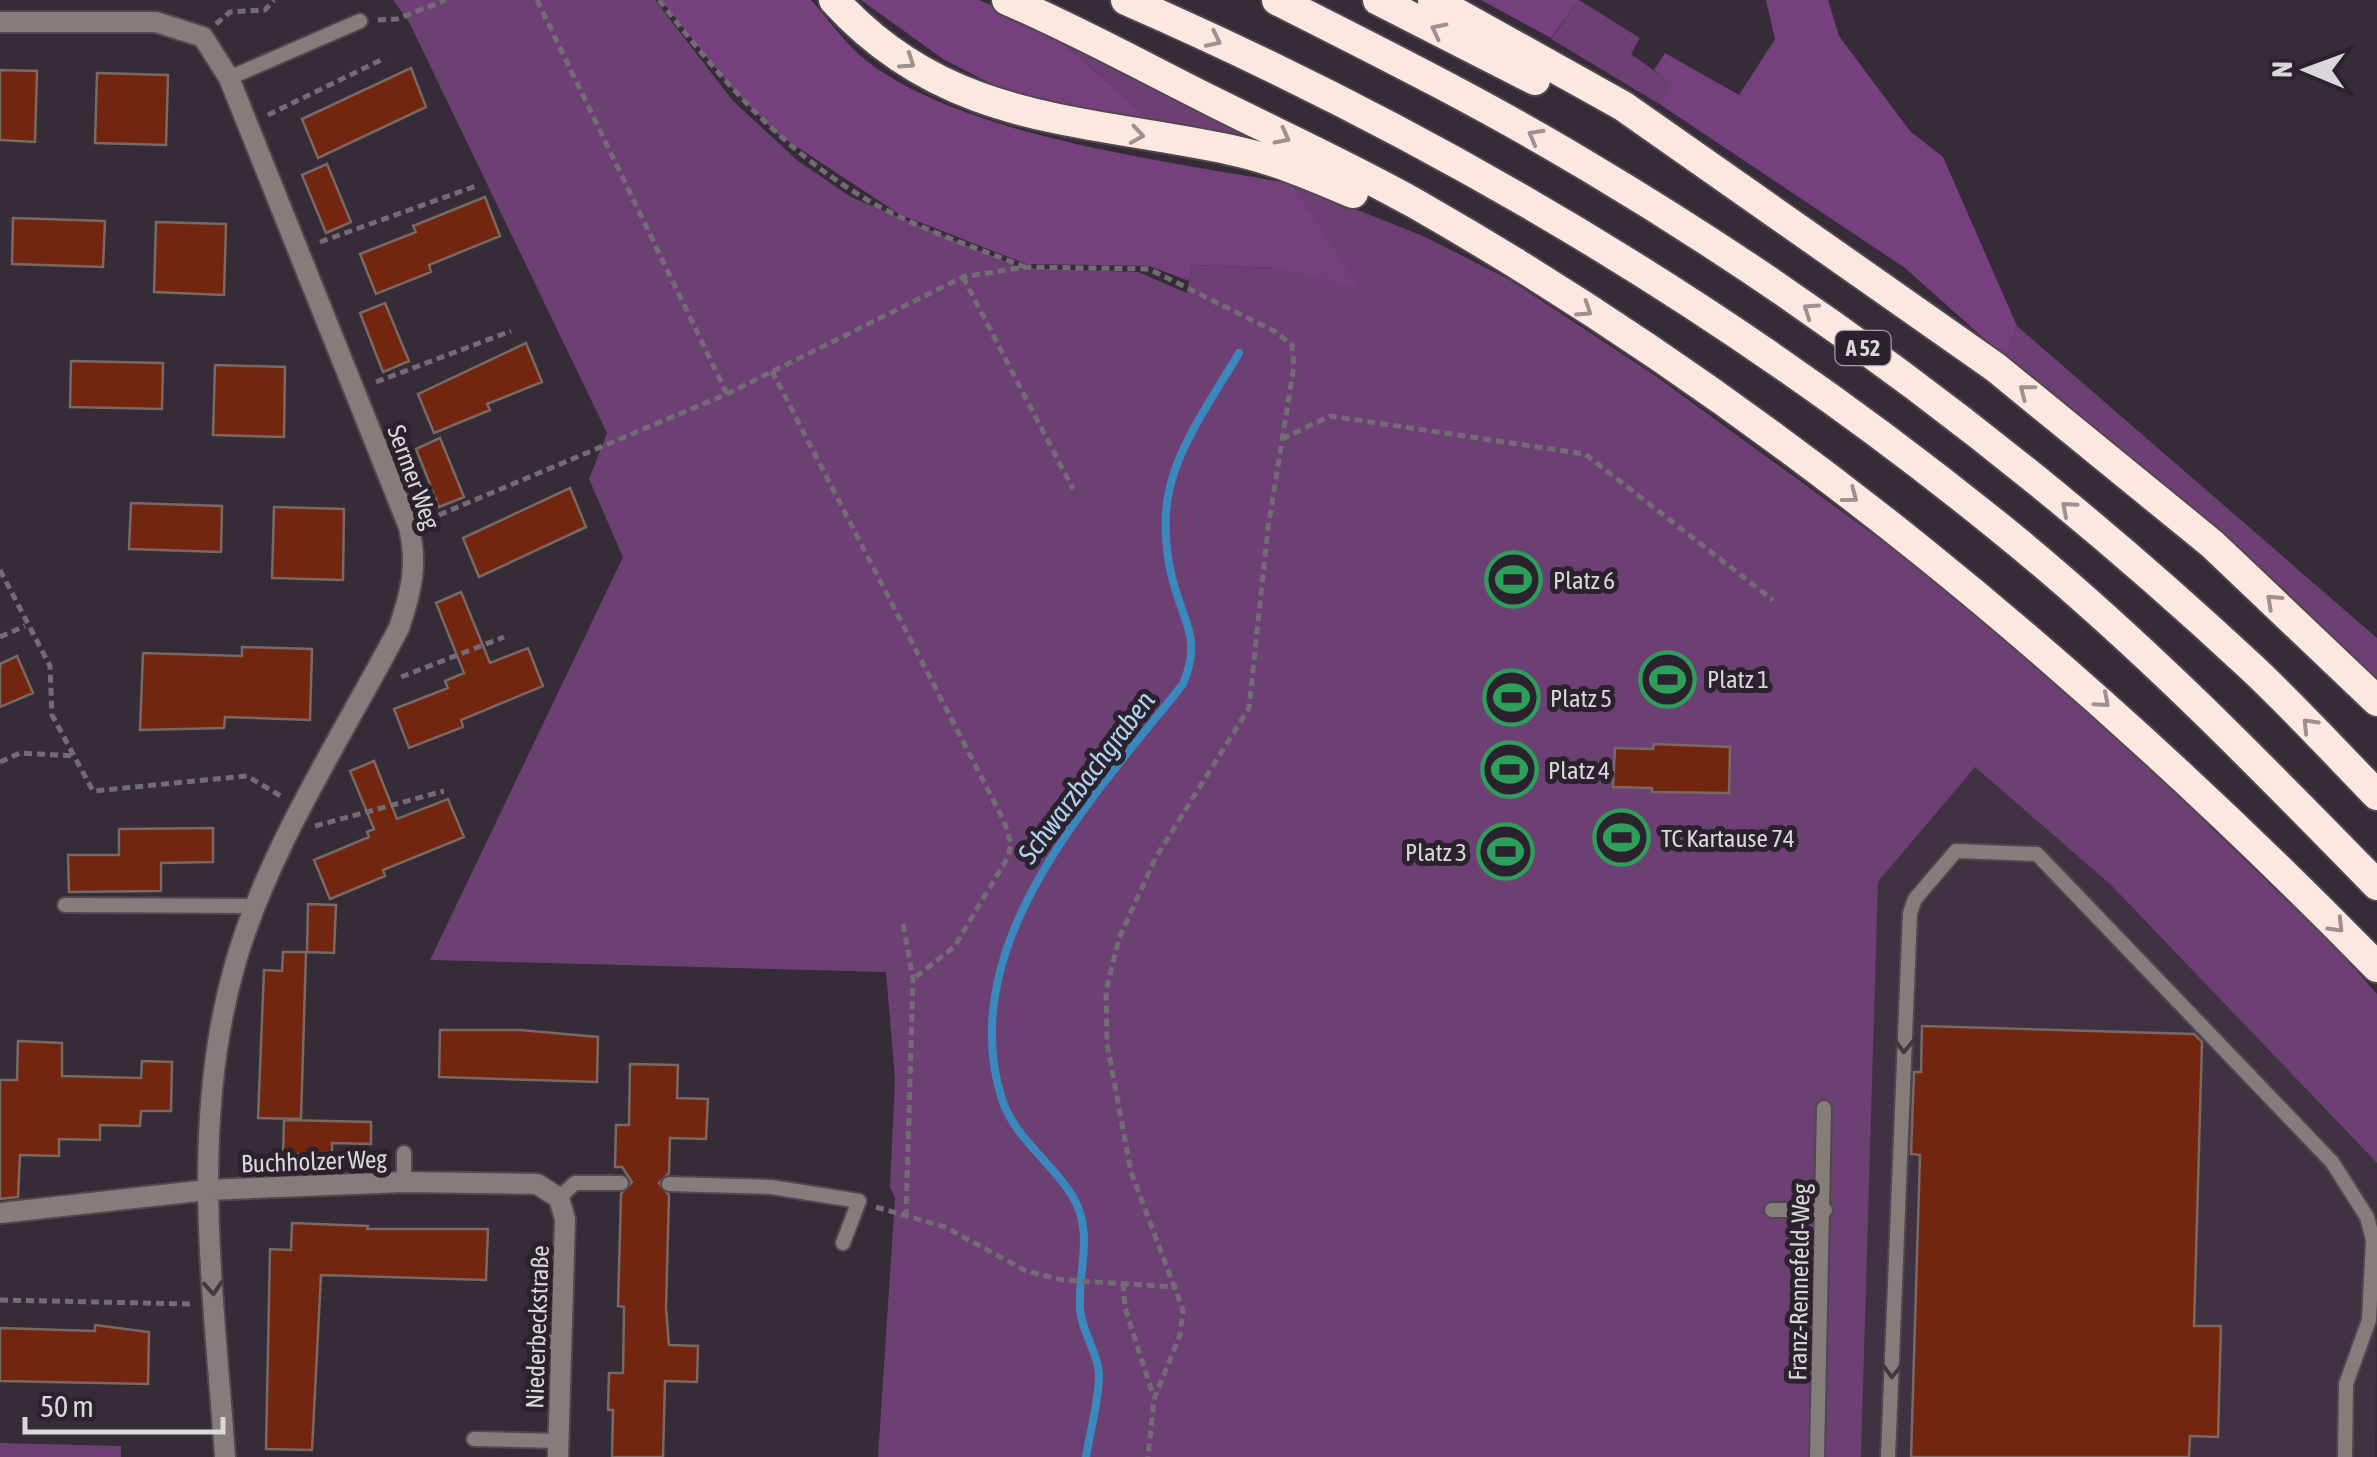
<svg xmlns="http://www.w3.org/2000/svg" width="2377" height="1457" font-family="'Asap Condensed',sans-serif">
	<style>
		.built { fill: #403242 }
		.green { fill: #6c4073 }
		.forest { fill: #75407d }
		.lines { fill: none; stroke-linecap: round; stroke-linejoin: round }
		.stream { stroke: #3b88be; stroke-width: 8 }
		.building { fill: #722610; stroke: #7a6863; stroke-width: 2.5 }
		.lane-casing { stroke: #504751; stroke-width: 18 }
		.street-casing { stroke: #504751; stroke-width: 24 }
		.highway-casing { stroke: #504751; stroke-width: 34 }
		.path { stroke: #736c75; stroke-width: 5; stroke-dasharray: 8 5; stroke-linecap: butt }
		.lane { stroke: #857d7a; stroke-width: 14 }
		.street { stroke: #857d7a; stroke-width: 20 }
		.highway { stroke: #fce8e1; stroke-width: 30 }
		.oneway { stroke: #9e8f90 }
		.oneway2 { stroke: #423940 }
		.labels { text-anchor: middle; stroke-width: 10; stroke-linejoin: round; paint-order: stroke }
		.shield { fill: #2b222d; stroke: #a69fa8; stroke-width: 2.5 }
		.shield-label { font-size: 22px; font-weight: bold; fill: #dbd5dc }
		.street-label { font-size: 25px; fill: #dbd5dc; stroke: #2b222d }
		.poi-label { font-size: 25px; fill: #dbd5dc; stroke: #2b222d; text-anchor: start }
		.water-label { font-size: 28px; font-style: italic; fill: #add2ef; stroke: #2b222d }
	</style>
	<rect width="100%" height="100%" fill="#352c37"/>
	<!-- built -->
	<path class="built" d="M1975,767L2110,884L2377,1163L2375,1457H1861L1878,882Z"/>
	<!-- green -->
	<path class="green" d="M393,0H655L733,101L798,161L851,197L1021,268L1138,272L1187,293L1192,265L1276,268L1359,287L1292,184L1423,236L1510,280L1654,375L1910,561L2083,704L2337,949L2377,994V1163L2110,884L1975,767L1878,882L1861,1457H878L895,1198L890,1187L895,1079L886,972L430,960L623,557L589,479L607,433L409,22Z
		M1579,0L1640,38L1631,54L1673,84L1661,105L1551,39Z
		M1046,28L1279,146L1230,132L1153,122Z
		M2017,326L2377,638V679L2006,358Z
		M0,1443L121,1446V1457H0Z"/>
	<!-- forest -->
	<path class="forest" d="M661,0H811C829,20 847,46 868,62C969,138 1168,161 1292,184L1360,288L1276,268L1192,265L1189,281L1149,266L1026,264L899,214L776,133L731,87Z
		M861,0H979L1046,28L1153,122L1020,99L943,59Z
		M1481,0H1579L1551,38Z
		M1766,0H1828L1839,36L1910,131L1943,157L2017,326L2006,358L1905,268L1661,105L1672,84L1654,70L1665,53L1739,95L1775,39Z"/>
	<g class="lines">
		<!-- stream -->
		<path class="stream" d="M1086,1457C1090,1431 1099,1401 1099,1374C1098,1352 1081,1331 1080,1308C1078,1269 1094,1233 1073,1197C1053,1163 1014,1138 1002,1099C952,944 1096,794 1183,684C1202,639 1184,624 1173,581C1167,560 1165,535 1166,513C1169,456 1211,401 1239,353"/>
	</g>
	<!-- building -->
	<path class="building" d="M411,68L426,107L318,158L302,119Z
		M0,70L37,71L35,142L0,140Z
		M97,73L168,75L166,145L95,143Z
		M327,164L351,222L326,233L302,175Z
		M485,197L500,236L429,265L431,272L376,294L360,254L416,232L413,226Z
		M13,218L105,221L103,267L12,264Z
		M156,222L226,224L224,295L154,292Z
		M385,303L409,361L383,372L360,313Z
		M526,343L542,382L487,404L490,410L434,433L418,394Z
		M71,361L163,363L162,409L70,407Z
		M215,365L285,367L284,437L213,435Z
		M440,438L464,497L439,507L416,449Z
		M570,488L586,527L479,577L463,538Z
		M131,503L222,506L221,552L129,549Z
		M274,507L344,509L343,580L272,578Z
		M461,592L490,663L528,648L543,686L461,720L463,727L409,748L394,709L448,688L445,681L464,673L436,603Z
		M242,647L312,649L310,720L225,717L224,728L140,730L143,653L242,656Z
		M17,656L33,693L0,707V664Z
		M1654,744L1730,747L1729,793L1652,792V788L1613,787L1615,748L1653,749Z
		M374,761L397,819L448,799L464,837L383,870L385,876L330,899L314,860L369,837L367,832L374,829L350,771Z
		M213,828V862L161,863V891L69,892L68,855H119V829Z
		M308,904L336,905L334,953L307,952Z
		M283,952H306L301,1119L258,1118L264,970L282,971Z
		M1922,1026L2194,1034L2202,1042L2194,1326H2221L2218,1437L2190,1436L2189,1457H1911L1920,1155L1911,1154L1914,1072H1921Z
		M440,1030H520L598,1037L597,1082L439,1077Z
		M18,1041L62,1043V1076L141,1078L142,1061L172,1062L171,1111H141L140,1126L100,1125V1140L59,1139V1156L20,1155L18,1197L0,1199V1080H17Z
		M630,1064L678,1065L677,1098L708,1099L706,1139L670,1138L669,1173L659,1183L669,1195L666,1308L669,1345L698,1346L697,1382L665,1381L663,1457H612L613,1410H608L609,1373H623L624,1307L618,1306L621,1194L632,1182L622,1167H615L616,1125H629Z
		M284,1120L371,1122V1144L332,1143V1155L283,1154Z
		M292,1223L368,1226L367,1229H488L486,1280L321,1275L312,1450L266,1449L270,1249L291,1250Z
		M95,1325L149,1332L148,1384L0,1381V1328L95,1331Z"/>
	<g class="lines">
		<defs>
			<path id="lane" d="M229,78L360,21
				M65,905L257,906
				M404,1182V1153
				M669,1184L771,1187L859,1201L843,1243
				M559,1198L575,1183H621
				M1772,1210H1825
				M542,1342H561
				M474,1439L559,1441
				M1817,1457L1824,1108
				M1888,1457L1910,913L1915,899L1956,851L2037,854L2332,1162L2367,1217L2373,1240L2369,1320L2346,1384L2345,1457"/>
			<path id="street" d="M0,22H156L203,37L229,78L409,527C418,566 411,592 399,628C343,735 266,852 234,968C189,1129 214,1294 225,1457
				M0,1213L207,1190L404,1182L537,1184L559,1198L565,1219L558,1457"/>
			<path id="highway" d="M834,0C946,124 1081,118 1231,150C1274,159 1313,176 1353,193
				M1007,0C1077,30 1144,67 1212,101C1280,135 1350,167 1416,204C1775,409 2089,673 2377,967
				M1126,0C1435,135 1730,310 1994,523C2131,633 2254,759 2377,885
				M1277,0C1382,53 1488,106 1589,167C1826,308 2048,478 2250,666C2294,707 2335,752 2377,795
				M1378,0L1535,80
				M1433,0L1623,106L1995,367L2212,544L2377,701"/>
		</defs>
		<!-- lane casing -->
		<use href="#lane" class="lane-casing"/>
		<!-- street casing -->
		<use href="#street" class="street-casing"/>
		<!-- highway casing -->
		<use href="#highway" class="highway-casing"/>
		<!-- path -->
		<path class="path" d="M537,0L727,394
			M659,0C727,87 795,166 896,215C937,235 982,250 1025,267
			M378,20L397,19L446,0
			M216,24L230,12L265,10L274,0
			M268,115L385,58
			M320,242L476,186
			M963,277L1073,489
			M772,371L1004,821L1011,843L1008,857L954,947L913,979
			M376,382L511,331
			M1282,439L1330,416L1585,454L1773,600
			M427,520L727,394L963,277L1025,267L1149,269L1276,332L1292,345L1294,366L1268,528L1249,708L1156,857L1119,938L1106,991L1107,1043L1131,1172L1183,1310L1180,1335L1154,1399L1148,1457
			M0,570L50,666L52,715L93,791L247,776L284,798
			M0,637L25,626
			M401,677L504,637
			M0,762L20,753L75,756
			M315,826L444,791
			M903,924L913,979L906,1216
			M876,1207L945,1227L1026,1271L1063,1280L1177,1287
			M1123,1283L1125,1308L1153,1395
			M0,1300L192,1304"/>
		<!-- lane -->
		<use href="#lane" class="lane"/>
		<!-- street -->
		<use href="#street" class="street"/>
		<!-- highway -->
		<use href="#highway" class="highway"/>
	</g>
	<!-- one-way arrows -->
	<defs><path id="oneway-chevron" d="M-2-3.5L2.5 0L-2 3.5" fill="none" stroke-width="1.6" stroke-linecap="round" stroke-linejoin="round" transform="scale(2.5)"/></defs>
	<g class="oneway">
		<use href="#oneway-chevron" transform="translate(1438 30) rotate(-153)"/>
		<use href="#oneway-chevron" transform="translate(1214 40) rotate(26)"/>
		<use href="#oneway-chevron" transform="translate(908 62) rotate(34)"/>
		<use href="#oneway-chevron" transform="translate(1137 135) rotate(9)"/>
		<use href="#oneway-chevron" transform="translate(1535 136) rotate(-151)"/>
		<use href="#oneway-chevron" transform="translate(1283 137) rotate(27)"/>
		<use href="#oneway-chevron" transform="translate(1585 310) rotate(33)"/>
		<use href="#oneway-chevron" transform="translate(1810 310) rotate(-146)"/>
		<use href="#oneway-chevron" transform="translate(2026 391) rotate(-142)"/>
		<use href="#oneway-chevron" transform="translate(1851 496) rotate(37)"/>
		<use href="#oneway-chevron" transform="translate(2068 508) rotate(-139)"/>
		<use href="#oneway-chevron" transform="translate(2273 601) rotate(-137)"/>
		<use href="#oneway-chevron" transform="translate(2103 701) rotate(41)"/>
		<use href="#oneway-chevron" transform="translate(2309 725) rotate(-134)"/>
		<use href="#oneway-chevron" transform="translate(2337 926) rotate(46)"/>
	</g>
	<g class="oneway2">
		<use href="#oneway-chevron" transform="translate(1904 1046) rotate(92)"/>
		<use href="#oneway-chevron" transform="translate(213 1288) rotate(86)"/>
		<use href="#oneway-chevron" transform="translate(1892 1371) rotate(92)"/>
	</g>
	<!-- icons -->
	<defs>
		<symbol id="stadium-ring" viewBox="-11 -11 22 22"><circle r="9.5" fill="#2b222d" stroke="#2e9e5b" stroke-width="1.5"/><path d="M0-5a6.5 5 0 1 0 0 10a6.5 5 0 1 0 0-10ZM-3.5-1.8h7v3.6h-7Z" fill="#2e9e5b"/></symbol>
	</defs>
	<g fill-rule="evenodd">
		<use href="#stadium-ring" x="1482" y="548" width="63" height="63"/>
		<use href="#stadium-ring" x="1636" y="648" width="63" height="63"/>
		<use href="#stadium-ring" x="1480" y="666" width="63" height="63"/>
		<use href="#stadium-ring" x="1478" y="738" width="63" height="63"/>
		<use href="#stadium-ring" x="1590" y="806" width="63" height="63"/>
		<use href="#stadium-ring" x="1474" y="820" width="63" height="63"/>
	</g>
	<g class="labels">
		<!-- shield labels -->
		<rect class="shield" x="1835.5" y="331" width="55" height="34" rx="8"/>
		<g class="shield-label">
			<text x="1863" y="356">A 52</text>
		</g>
		<!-- street labels -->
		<g class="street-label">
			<text transform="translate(414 477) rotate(70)" y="9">Sermer Weg</text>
			<text transform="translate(314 1161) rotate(-2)" y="9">Buchholzer Weg</text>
			<text transform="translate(1799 1282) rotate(-89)" y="9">Franz-Rennefeld-Weg</text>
			<text transform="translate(537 1327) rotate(-88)" y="9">Niederbeckstraße</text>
		</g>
		<!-- poi labels -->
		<g class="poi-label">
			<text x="1553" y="589">Platz 6</text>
			<text x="1707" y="688">Platz 1</text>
			<text x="1550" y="707">Platz 5</text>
			<text x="1548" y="779">Platz 4</text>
			<text x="1661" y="847">TC Kartause 74</text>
			<text x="1467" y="861" text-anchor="end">Platz 3</text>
		</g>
		<!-- water labels -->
		<g class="water-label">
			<text transform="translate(1086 777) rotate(-53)" y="10">Schwarzbachgraben</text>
		</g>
	</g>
	<!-- north arrow -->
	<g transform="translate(2307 70) rotate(271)" stroke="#2b222d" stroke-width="8" paint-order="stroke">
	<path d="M0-8L18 38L0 25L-18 38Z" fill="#dbd5dc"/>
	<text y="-15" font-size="28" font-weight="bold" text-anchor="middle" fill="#dbd5dc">N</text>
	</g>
	<!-- scale -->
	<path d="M25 1417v15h198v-15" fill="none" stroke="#dbd5dc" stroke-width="5"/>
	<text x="40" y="1417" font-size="30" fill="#dbd5dc" stroke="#2b222d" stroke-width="8" paint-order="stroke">50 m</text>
</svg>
